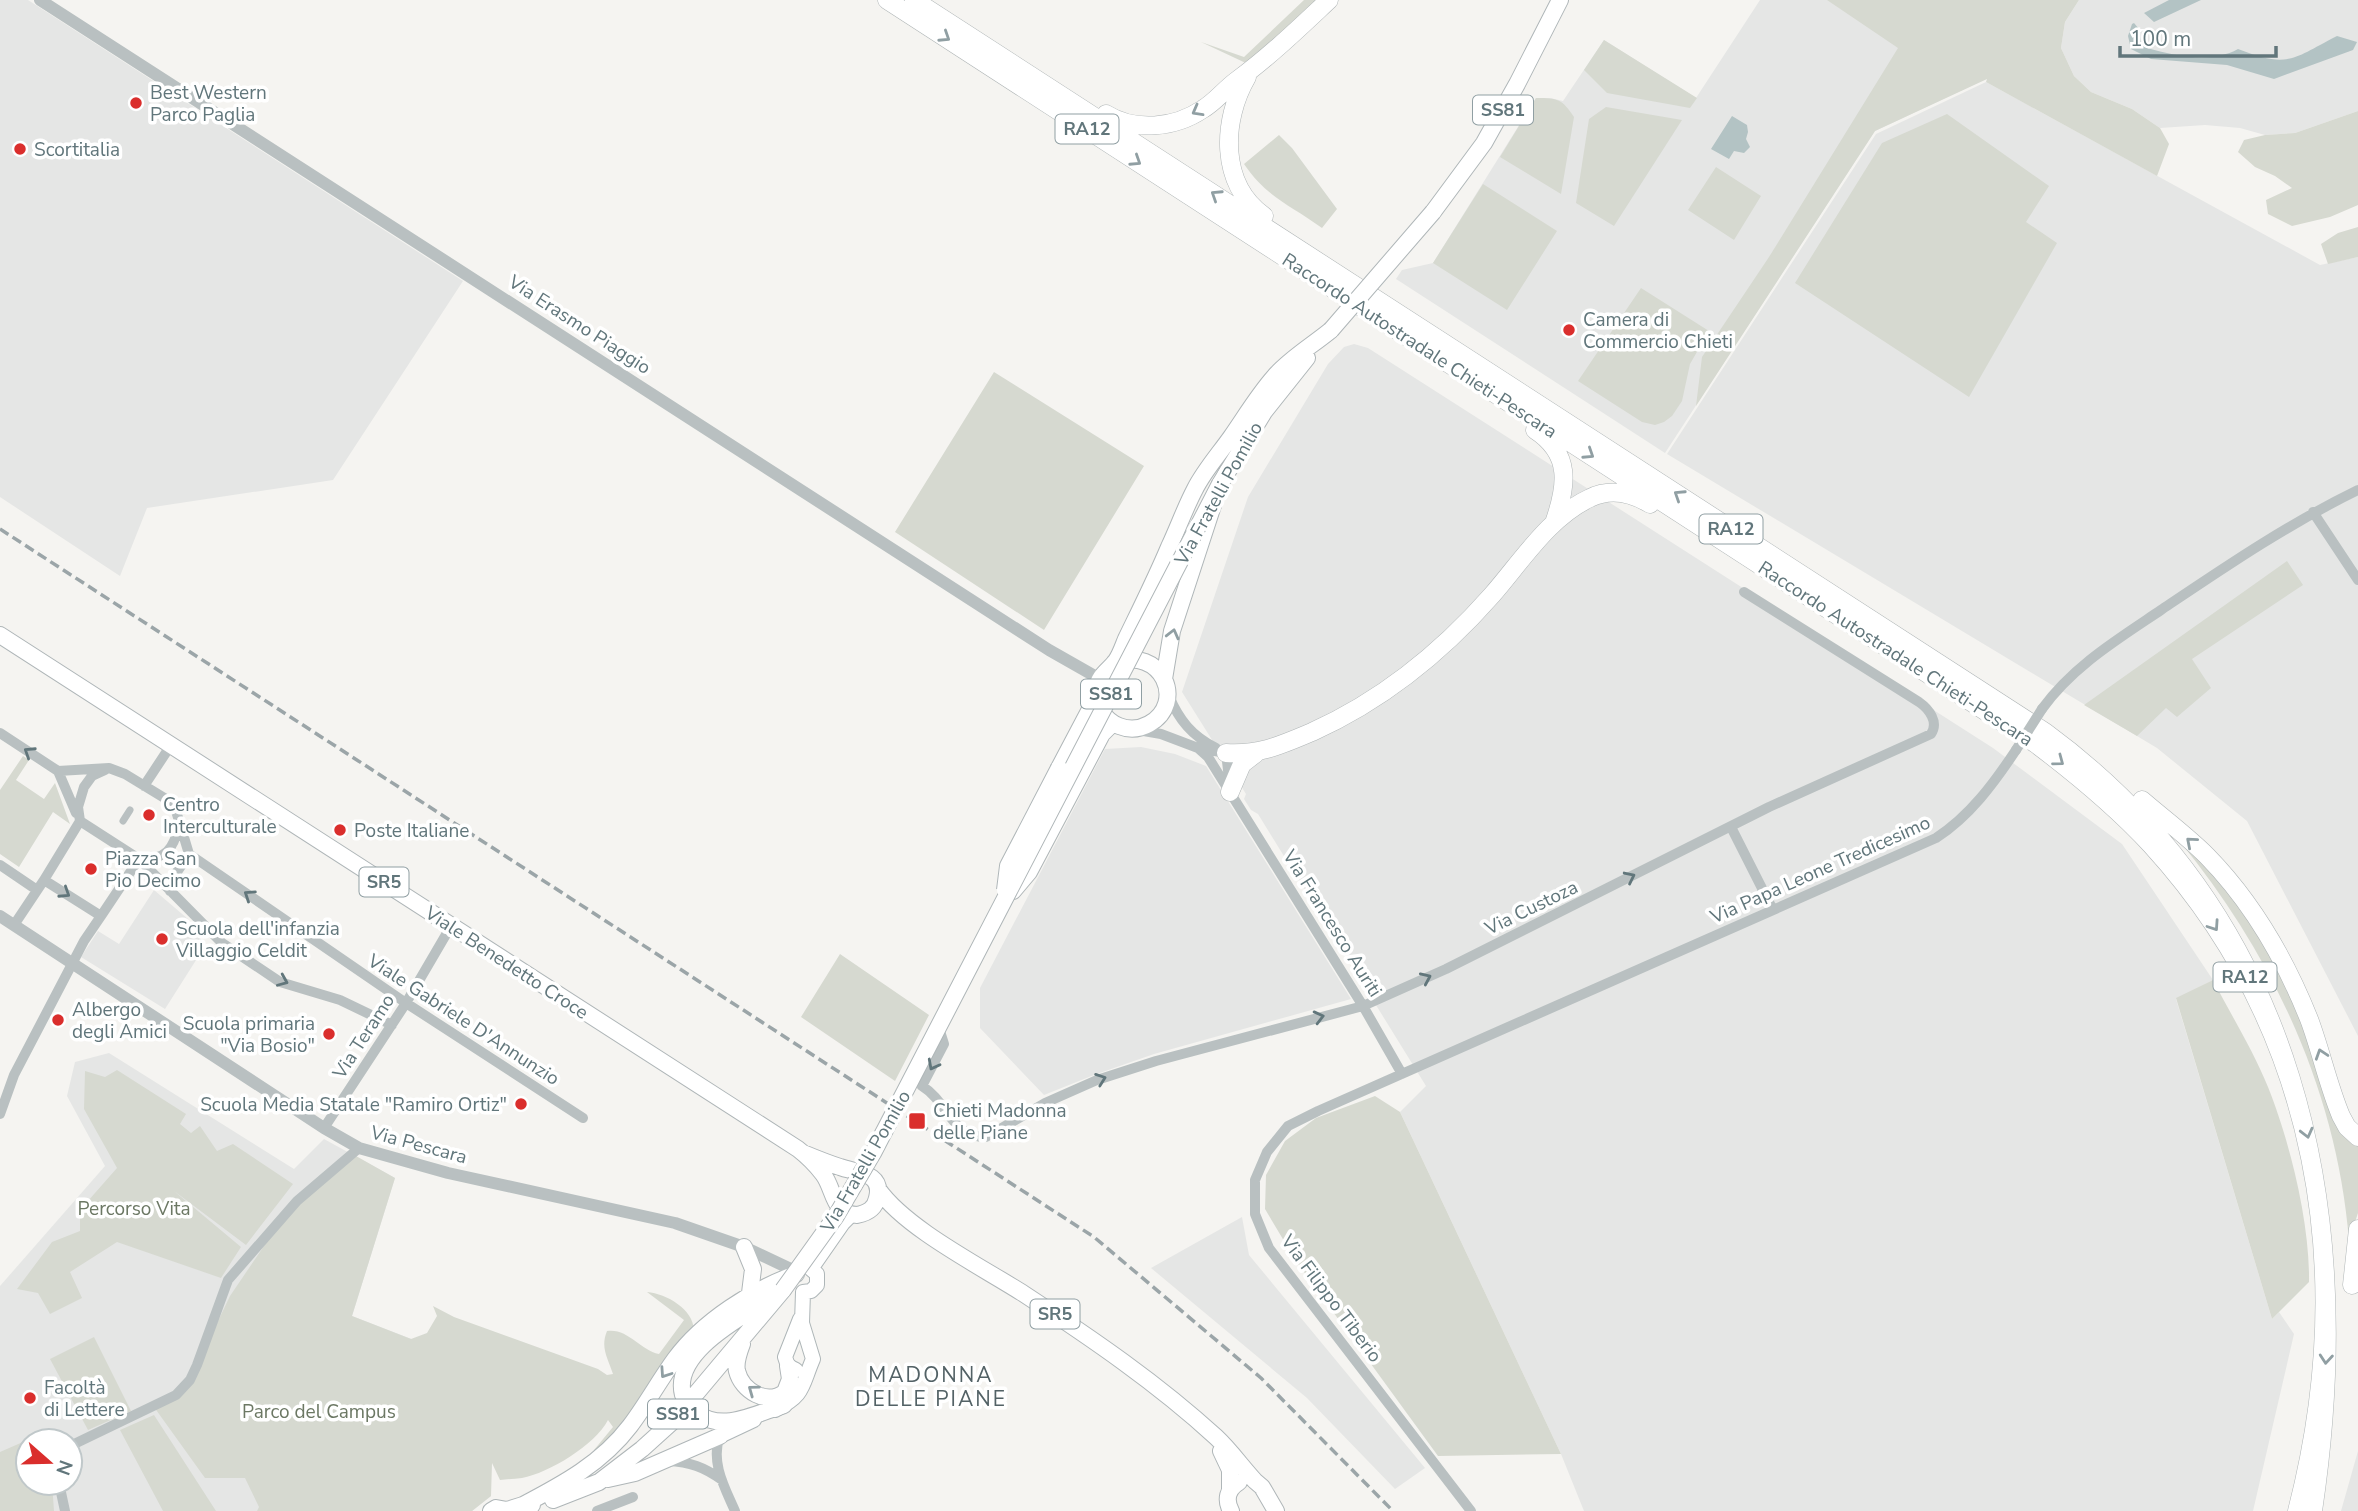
<svg xmlns="http://www.w3.org/2000/svg" width="2358" height="1511" font-family="'Nunito Sans',sans-serif">
	<style>
		.built { fill: #e5e6e5; fill-rule: evenodd }
		.green { fill: #d6d9d0 }
		.water { fill: #b3c3c4 }
		.lines { fill: none; stroke-linecap: round; stroke-linejoin: round }
		.secondary-casing { stroke: #aeb6b8; stroke-width: 16 }
		.primary-casing { stroke: #afb6b8; stroke-width: 18 }
		.motorway-casing { stroke: #afb5b6; stroke-width: 19 }
		.pedestrian { stroke: #b9c0c1; stroke-width: 7 }
		.minor { stroke: #b9c0c1; stroke-width: 10 }
		.tertiary { stroke: #b9c0c1; stroke-width: 12 }
		.secondary { stroke: #fff; stroke-width: 14 }
		.primary { stroke: #fff; stroke-width: 16 }
		.motorway { stroke: #fff; stroke-width: 18 }
		.rail { stroke: #9ba5a8; stroke-width: 3.5; stroke-dasharray: 10 5; stroke-linecap: butt }
		.primary-bridge-casing { stroke: #afb6b8; stroke-width: 18; stroke-linecap: butt }
		.minor-bridge { stroke: #b9c0c1; stroke-width: 10 }
		.primary-bridge { stroke: #fff; stroke-width: 16 }
		.oneway { stroke: #909fa3 }
		.oneway2 { stroke: #61767b }
		.poi-dot { fill: #da2e2c; stroke: #fff; stroke-width: 2.5 }
		.labels { text-anchor: middle; stroke-width: 7; stroke-linejoin: round; paint-order: stroke }
		.shield { fill: #fff; stroke: #909fa3; stroke-width: 2 }
		.shield-label { font-size: 18px; font-weight: bold; fill: #61767b }
		.poi-label { font-size: 19px; fill: #61767b; stroke: #fff; text-anchor: start }
		.street-label { font-size: 19px; fill: #61767b; stroke: #fff }
		.park-label { font-size: 19px; fill: #6c7864; stroke: #fff }
		.neighbourhood-label { font-size: 21px; letter-spacing: 2px; fill: #536266; stroke: #fff }
	</style>
	<rect width="100%" height="100%" fill="#f5f4f1"/>
	<!-- built -->
	<path class="built" d="M0,0H28L463,281L333,480L147,508L120,576L0,497Z
		M1760,0H1984L1988,78L1875,131L1665,453L1396,279L1402,270L1433,263L1536,98H1550L1563,101L1604,40L1696,98Z
		M2079,0H2358V111L2295,133L2265,135L2240,128L2205,125L2160,128L2132,109L2091,92L2074,76L2061,48L2065,22Z
		M1986,82L2320,265L2358,257V1036L2247,821L2157,748L1667,454L1876,134Z
		M1354,344L1368,348L1993,748L2122,844L2213,980L2176,999L2272,1319L2279,1312L2294,1334L2253,1511H1584L1561,1454L1400,1112L1426,1086L1258,814L1251,810L1244,799L1246,794L1182,692L1248,497L1328,364L1344,347Z
		M1141,747L1175,754L1206,766L1351,999L1154,1054L1094,1075L1044,1095L980,1028V988L1105,749Z
		M154,890L188,919L205,946L165,1009L81,957L98,931L119,944Z
		M109,1053L294,1169L324,1139L395,1178L352,1316L440,1350L491,1496L472,1511H0V1286L105,1166L67,1096L75,1062ZM28,1441H70V1483H28Z
		M1242,1217L1249,1255L1425,1468L1395,1489L1307,1398L1151,1268Z
		M2358,1451V1511H2341Z"/>
	<!-- green -->
	<path class="green" d="M1304,0H1320L1250,65L1201,42L1244,57Z
		M1827,0H2079L2065,22L2061,48L2074,76L2091,92L2132,109L2160,128L2169,144L2157,176L1986,82L1987,79L1875,131L1696,406L1702,357L1769,257L1898,48Z
		M1604,40L1697,98L1690,108L1607,93L1584,70Z
		M1536,98C1558,98 1562,99 1574,117L1561,194L1500,157Z
		M1606,107L1682,120L1614,226L1576,203L1589,119Z
		M2358,111V205L2330,217L2292,226L2268,214L2266,200L2292,188L2275,176L2255,167L2238,152L2244,140L2265,135L2295,133Z
		M1947,114L2049,186L2026,222L2057,243L1969,397L1795,283L1882,143Z
		M1279,135L1292,148L1337,209L1322,228C1291,205 1267,198 1244,164Z
		M1716,167L1761,196L1734,240L1688,210Z
		M1483,184L1557,231L1507,310L1433,263Z
		M2358,227V257L2328,264L2321,244L2338,233Z
		M1641,288L1709,331L1690,364L1682,401L1672,416L1664,422L1655,425L1642,422L1578,381Z
		M994,372L1144,466L1044,630L895,532Z
		M2287,561L2303,585L2192,659L2211,688L2177,717L2166,708L2137,736L2084,705Z
		M23,756L29,760L16,780L44,799L55,783L70,824L53,812L19,867L0,854V790Z
		M2181,843L2194,849L2267,938L2358,1142V1213L2349,1240C2337,1093 2274,957 2181,843Z
		M840,954L929,1015L895,1081L801,1017Z
		M2213,980C2231,1015 2253,1050 2268,1087C2290,1142 2310,1223 2309,1282L2272,1319L2176,998Z
		M117,1070L186,1114L180,1124L191,1133L200,1126L217,1151L233,1144L293,1184L246,1245L174,1191L241,1247L221,1278L117,1242L70,1272L82,1298L50,1314L38,1293L17,1289L52,1242L80,1231V1210L117,1168L84,1109L85,1071L105,1077Z
		M1375,1096L1400,1112L1561,1454L1438,1456L1296,1261L1265,1209L1266,1175L1285,1141L1316,1118Z
		M356,1156L395,1178L352,1316L411,1339L427,1333L437,1316L433,1306L454,1317L598,1369L607,1375L613,1374C608,1358 600,1348 607,1331C628,1328 640,1350 659,1354L684,1320L647,1292C667,1294 693,1309 694,1330L633,1418L593,1455L594,1450L613,1427L608,1420C595,1445 549,1473 522,1478C515,1479 507,1479 500,1480L492,1463L491,1496L472,1511H257L259,1507L245,1478H205L154,1407L176,1395L197,1365L230,1296L285,1215Z
		M94,1337L131,1411L88,1430L50,1359Z
		M154,1415L216,1511H163L120,1430Z
		M48,1431L49,1441H28V1483H52L54,1511H0V1452Z"/>
	<!-- water -->
	<path class="water" d="M2169,0H2201L2154,22L2144,13Z
		M2134,23L2139,29L2141,45L2147,48C2176,56 2211,64 2238,49C2289,69 2292,59 2337,36L2357,42L2353,50L2274,79L2227,65L2151,59L2131,49L2128,36L2132,24Z
		M1732,116L1747,125L1748,132L1746,139L1750,147L1744,153L1734,151L1729,159L1711,149Z"/>
	<g class="lines">
		<defs>
			<path id="secondary" d="M811,1269L843,1223L851,1215
				M803,1292L811,1291L817,1285V1274L811,1269
				M796,1370L788,1366L785,1357L800,1319
				M775,1410C805,1395 801,1387 813,1359L802,1323L803,1292
				M720,1436L754,1420"/>
			<path id="primary" d="M1433,212L1484,143L1517,84L1560,0
				M0,635L798,1149C807,1156 816,1165 823,1174C835,1190 832,1214 857,1215C867,1213 875,1209 877,1198C884,1172 856,1173 840,1167C827,1163 815,1158 803,1153
				M1114,663C1162,645 1187,703 1149,724C1140,729 1129,730 1119,726C1104,720 1094,704 1097,688C1099,675 1108,671 1115,662C1120,656 1123,646 1126,639C1141,608 1156,578 1169,547C1178,528 1185,508 1195,489C1204,471 1219,454 1231,437C1245,417 1258,395 1274,377C1289,359 1313,345 1331,330
				M1164,679L1172,631L1220,484L1264,412L1307,358
				M1059,768L1097,696
				M1013,891L1029,872L1102,734L1113,723
				M878,1189C906,1229 982,1267 1024,1294C1091,1338 1157,1383 1216,1437C1230,1450 1242,1467 1255,1481L1262,1487L1276,1511
				M744,1247L753,1269L750,1293
				M742,1344C739,1352 735,1362 737,1371C742,1391 767,1406 785,1392L790,1379L788,1366
				M683,1395C672,1353 740,1318 769,1299
				M697,1413C722,1433 757,1413 784,1405
				M1221,1451L1230,1470V1489
				M608,1479L635,1473L720,1436
				M553,1500L599,1482L642,1449L673,1421L783,1290
				M523,1505C563,1484 602,1463 630,1426C646,1405 659,1381 675,1359C703,1321 752,1290 796,1274
				M491,1511L496,1508L507,1510L523,1505H532
				M1231,1511C1225,1500 1227,1489 1239,1482"/>
			<path id="motorway" d="M887,0L2036,744C2077,775 2116,807 2151,845C2320,1030 2358,1274 2297,1511
				M914,0L2045,732C2298,918 2358,1209 2313,1511
				M1247,77C1222,120 1219,184 1264,216
				M1106,114C1135,132 1175,128 1203,109C1215,102 1224,90 1236,81C1269,57 1299,28 1329,0
				M1535,430C1572,454 1567,486 1554,523
				M1226,753C1260,755 1281,745 1312,732C1383,700 1441,653 1492,595C1521,562 1549,517 1590,498C1610,488 1632,493 1650,504
				M1230,792L1242,764L1255,754
				M2142,800C2164,819 2187,836 2207,856C2253,903 2285,959 2309,1019C2321,1051 2328,1085 2341,1116L2347,1127L2358,1137
				M2352,1285L2358,1229"/>
		</defs>
		<!-- secondary casing -->
		<use href="#secondary" class="secondary-casing"/>
		<!-- primary casing -->
		<use href="#primary" class="primary-casing"/>
		<!-- motorway casing -->
		<use href="#motorway" class="motorway-casing"/>
		<!-- pedestrian -->
		<path class="pedestrian" d="M123,821L130,810"/>
		<!-- minor -->
		<path class="minor" d="M2313,512L2358,580
			M1169,696C1179,720 1192,736 1216,748
			M2042,709C2073,666 2118,639 2161,610C2225,567 2288,524 2358,490
			M1138,730L1161,734L1198,748L1226,753
			M0,733L58,771L76,813
			M1198,748L1208,757L1363,1006L1402,1074
			M1226,753L1230,787
			M105,770L92,776L84,787L78,807L80,821L44,880L101,916L139,859
			M58,771L109,768L125,774L166,799L176,811L180,824C173,849 167,860 139,859L80,821
			M144,786L171,745
			M180,824L189,854L406,1003L583,1118
			M1731,827L1773,910
			M139,859L222,943L280,982L340,1000L392,1025
			M0,865L37,890
			M170,891L173,878L189,854
			M14,925L44,880
			M939,1028L944,1044L922,1086C948,1102 951,1137 986,1137L1045,1103L1097,1080L1156,1061L1363,1006L1446,969L1769,807L1931,734C1939,722 1929,709 1919,702L1744,592
			M0,1114L14,1075L84,941L101,916
			M324,1128L406,1003L451,926
			M720,1436C710,1462 725,1488 735,1511
			M70,1446L176,1395L190,1380L197,1365L228,1280L297,1201L359,1148
			M668,1461C690,1462 704,1467 722,1480
			M59,1483L65,1511
			M597,1511L633,1497
			M1471,1511L1269,1248L1255,1214V1180L1267,1152L1288,1126L1318,1111L1936,838C1970,816 1994,783 2016,750"/>
		<!-- tertiary -->
		<path class="tertiary" d="M40,0L1049,650L1100,679
			M0,916L324,1128L359,1148L448,1173L675,1223L744,1247L797,1272"/>
		<!-- secondary -->
		<use href="#secondary" class="secondary"/>
		<!-- primary -->
		<use href="#primary" class="primary"/>
		<!-- motorway -->
		<use href="#motorway" class="motorway"/>
		<!-- rail -->
		<path class="rail" d="M0,529L1094,1237L1261,1378L1393,1511"/>
		<defs>
			<path id="primary-bridge" d="M1331,330L1433,212
				M1005,890L1008,866L1059,768
				M783,1290L836,1216L873,1153L1220,484"/>
		</defs>
		<!-- primary-bridge casing -->
		<use href="#primary-bridge" class="primary-bridge-casing"/>
		<!-- minor-bridge -->
		<path class="minor-bridge" d="M2016,750L2042,709"/>
		<!-- primary-bridge -->
		<use href="#primary-bridge" class="primary-bridge"/>
	</g>
	<!-- one-way arrows -->
	<defs><path id="oneway-chevron" d="M-2-3.5L2.5 0L-2 3.5" fill="none" stroke-width="1.6" stroke-linecap="round" stroke-linejoin="round" transform="scale(1.75)"/></defs>
	<g class="oneway">
		<use href="#oneway-chevron" transform="translate(945 37) rotate(33)"/>
		<use href="#oneway-chevron" transform="translate(1197 111) rotate(151)"/>
		<use href="#oneway-chevron" transform="translate(1136 161) rotate(33)"/>
		<use href="#oneway-chevron" transform="translate(1216 195) rotate(-147)"/>
		<use href="#oneway-chevron" transform="translate(1589 454) rotate(33)"/>
		<use href="#oneway-chevron" transform="translate(1679 495) rotate(-147)"/>
		<use href="#oneway-chevron" transform="translate(1173 634) rotate(-76)"/>
		<use href="#oneway-chevron" transform="translate(2059 761) rotate(37)"/>
		<use href="#oneway-chevron" transform="translate(2191 842) rotate(-139)"/>
		<use href="#oneway-chevron" transform="translate(2214 926) rotate(56)"/>
		<use href="#oneway-chevron" transform="translate(2321 1054) rotate(-108)"/>
		<use href="#oneway-chevron" transform="translate(2307 1133) rotate(76)"/>
		<use href="#oneway-chevron" transform="translate(2326 1359) rotate(95)"/>
		<use href="#oneway-chevron" transform="translate(665 1373) rotate(124)"/>
		<use href="#oneway-chevron" transform="translate(753 1390) rotate(-144)"/>
	</g>
	<g class="oneway2">
		<use href="#oneway-chevron" transform="translate(29 752) rotate(-147)"/>
		<use href="#oneway-chevron" transform="translate(1630 877) rotate(-26)"/>
		<use href="#oneway-chevron" transform="translate(65 893) rotate(33)"/>
		<use href="#oneway-chevron" transform="translate(249 895) rotate(-146)"/>
		<use href="#oneway-chevron" transform="translate(1426 978) rotate(-24)"/>
		<use href="#oneway-chevron" transform="translate(283 981) rotate(23)"/>
		<use href="#oneway-chevron" transform="translate(1319 1017) rotate(-14)"/>
		<use href="#oneway-chevron" transform="translate(933 1065) rotate(118)"/>
		<use href="#oneway-chevron" transform="translate(1101 1079) rotate(-20)"/>
	</g>
	<!-- markers -->
	<g class="poi-dot">
		<circle cx="136" cy="103" r="7"/>
		<circle cx="20" cy="149" r="7"/>
		<circle cx="1569" cy="330" r="7"/>
		<circle cx="149" cy="815" r="7"/>
		<circle cx="340" cy="830" r="7"/>
		<circle cx="91" cy="869" r="7"/>
		<circle cx="162" cy="939" r="7"/>
		<circle cx="58" cy="1020" r="7"/>
		<circle cx="329" cy="1034" r="7"/>
		<circle cx="521" cy="1104" r="7"/>
		<rect x="908" y="1112" width="18" height="18" rx="3.5"/>
		<circle cx="30" cy="1398" r="7"/>
	</g>
	<g class="labels">
		<!-- shield labels -->
		<g class="shield">
			<rect x="1473" y="95.5" width="60" height="29" rx="5"/>
			<rect x="1055.5" y="114.5" width="63" height="29" rx="5"/>
			<rect x="1699.5" y="514.5" width="63" height="29" rx="5"/>
			<rect x="1081" y="679.5" width="60" height="29" rx="5"/>
			<rect x="359.5" y="867.5" width="49" height="29" rx="5"/>
			<rect x="2213.5" y="962.5" width="63" height="29" rx="5"/>
			<rect x="1030.5" y="1299.5" width="49" height="29" rx="5"/>
			<rect x="648" y="1399.5" width="60" height="29" rx="5"/>
		</g>
		<g class="shield-label">
			<text x="1503" y="116">SS81</text>
			<text x="1087" y="135">RA12</text>
			<text x="1731" y="535">RA12</text>
			<text x="1111" y="700">SS81</text>
			<text x="384" y="888">SR5</text>
			<text x="2245" y="983">RA12</text>
			<text x="1055" y="1320">SR5</text>
			<text x="678" y="1420">SS81</text>
		</g>
		<!-- poi labels -->
		<g class="poi-label">
			<text x="150" y="99">Best Western<tspan x="150" dy="22">Parco Paglia</tspan></text>
			<text x="34" y="156">Scortitalia</text>
			<text x="1583" y="326">Camera di<tspan x="1583" dy="22">Commercio Chieti</tspan></text>
			<text x="163" y="811">Centro<tspan x="163" dy="22">Interculturale</tspan></text>
			<text x="354" y="837">Poste Italiane</text>
			<text x="105" y="865">Piazza San<tspan x="105" dy="22">Pio Decimo</tspan></text>
			<text x="176" y="935">Scuola dell'infanzia<tspan x="176" dy="22">Villaggio Celdit</tspan></text>
			<text x="72" y="1016">Albergo<tspan x="72" dy="22">degli Amici</tspan></text>
			<text x="315" y="1030" text-anchor="end">Scuola primaria<tspan x="315" dy="22">"Via Bosio"</tspan></text>
			<text x="507" y="1111" text-anchor="end">Scuola Media Statale "Ramiro Ortiz"</text>
			<text x="933" y="1117">Chieti Madonna<tspan x="933" dy="22">delle Piane</tspan></text>
			<text x="44" y="1394">Facoltà<tspan x="44" dy="22">di Lettere</tspan></text>
		</g>
		<!-- street labels -->
		<g class="street-label">
			<text transform="translate(580 324) rotate(33)" y="7">Via Erasmo Piaggio</text>
			<text transform="translate(1420 345) rotate(33)" y="7">Raccordo Autostradale Chieti-Pescara</text>
			<text transform="translate(1218 493) rotate(-61)" y="7">Via Fratelli Pomilio</text>
			<text transform="translate(1896 653) rotate(33)" y="7">Raccordo Autostradale Chieti-Pescara</text>
			<text transform="translate(1820 869) rotate(-24)" y="7">Via Papa Leone Tredicesimo</text>
			<text transform="translate(1531 907) rotate(-26)" y="7">Via Custoza</text>
			<text transform="translate(1333 923) rotate(58)" y="7">Via Francesco Auriti</text>
			<text transform="translate(507 962) rotate(33)" y="7">Viale Benedetto Croce</text>
			<text transform="translate(464 1019) rotate(33)" y="7">Viale Gabriele D'Annunzio</text>
			<text transform="translate(363 1036) rotate(-57)" y="7">Via Teramo</text>
			<text transform="translate(419 1144) rotate(15)" y="7">Via Pescara</text>
			<text transform="translate(865 1161) rotate(-60)" y="7">Via Fratelli Pomilio</text>
			<text transform="translate(1332 1298) rotate(53)" y="7">Via Filippo Tiberio</text>
		</g>
		<!-- park labels -->
		<g class="park-label">
			<text x="134" y="1215">Percorso Vita</text>
			<text x="319" y="1418">Parco del Campus</text>
		</g>
		<!-- neighbourhood labels -->
		<g class="neighbourhood-label">
			<text x="931" y="1382">MADONNA<tspan x="931" dy="24">DELLE PIANE</tspan></text>
		</g>
	</g>
	<!-- north arrow -->
	<g transform="translate(49 1462) rotate(110)"><circle r="33" fill="#ffffff" stroke="#c0c8ca" stroke-width="2"/>
	<path d="M0-5L12 26L0 18L-12 26Z" fill="#da2e2c"/>
	<text y="-10" font-size="19" font-weight="bold" text-anchor="middle" fill="#61767b">N</text>
	</g>
	<!-- scale -->
	<path d="M2120 46v10h156v-10" fill="none" stroke="#61767b" stroke-width="3.5"/>
	<text x="2130" y="46" font-size="21" fill="#61767b" stroke="#ffffff" stroke-width="5" paint-order="stroke">100 m</text>
</svg>
